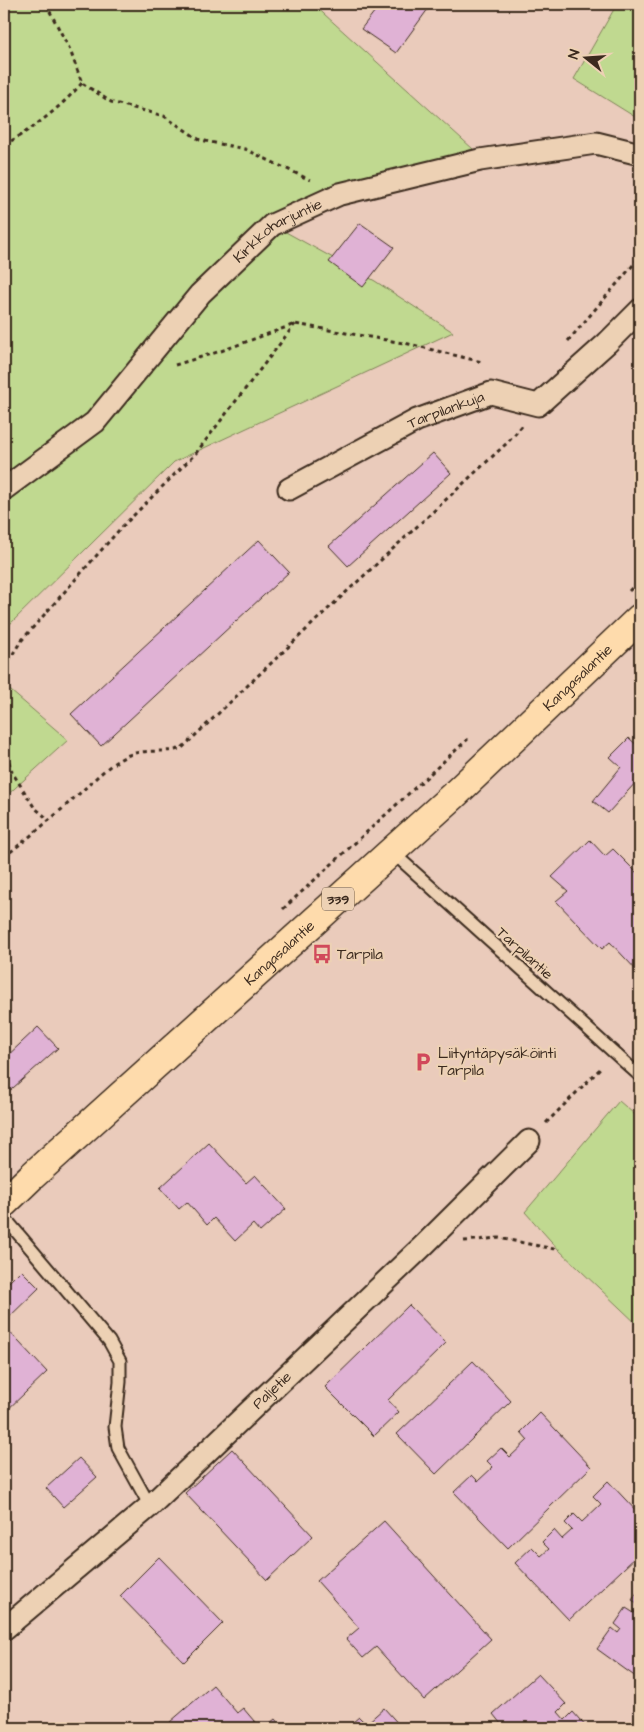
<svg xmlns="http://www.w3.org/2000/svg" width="644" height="1732" font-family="'Architects Daughter',sans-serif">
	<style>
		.green { fill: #c0d990; stroke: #7e8257 }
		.building { fill: #e0b2d5; stroke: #3b2a1e }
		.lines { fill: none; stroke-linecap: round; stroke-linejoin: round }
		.service-casing { stroke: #3b2a1e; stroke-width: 15 }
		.minor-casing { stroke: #3b2a1e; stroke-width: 25 }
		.primary-casing { stroke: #3b2a1e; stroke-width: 31 }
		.path { stroke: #3b2a1e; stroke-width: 3; stroke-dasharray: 4 4; stroke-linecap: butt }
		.service { stroke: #edd1b4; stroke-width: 11 }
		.minor { stroke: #edd1b4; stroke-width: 21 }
		.primary { stroke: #fedbac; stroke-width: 28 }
		.labels { text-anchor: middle; stroke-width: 4.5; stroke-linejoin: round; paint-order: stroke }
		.shield { fill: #edd1b4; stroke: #705c4b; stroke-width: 1 }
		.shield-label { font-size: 14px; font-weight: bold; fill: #3b2a1e }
		.street-label { font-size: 15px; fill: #3b2a1e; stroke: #edd1b4 }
		.poi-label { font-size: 15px; fill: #3b2a1e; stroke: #edd1b4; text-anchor: start }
	</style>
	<rect width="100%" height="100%" fill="#eacbbb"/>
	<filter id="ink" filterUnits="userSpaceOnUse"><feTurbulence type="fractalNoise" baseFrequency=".02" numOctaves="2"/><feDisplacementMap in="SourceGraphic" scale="10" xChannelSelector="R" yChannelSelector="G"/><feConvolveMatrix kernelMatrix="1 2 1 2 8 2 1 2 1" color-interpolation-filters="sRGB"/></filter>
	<g filter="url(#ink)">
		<!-- green -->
		<path class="green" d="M4,4H313L473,149L340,194L273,225L375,281L453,332L174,462L4,630Z
			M617,4H640V120L574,79Z
			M4,685L68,740L4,798Z
			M619,1101L640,1119V1327L559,1250L525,1212Z"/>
		<!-- building -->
		<path class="building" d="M364,4H421L428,9L396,53L361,29L375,11Z
			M360,223L394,247L363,287L329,262Z
			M433,453L451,473L348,566L329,546Z
			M259,540L289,572L101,746L71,714Z
			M629,738L640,748V783L637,781L608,813L593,801L621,767L610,757Z
			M590,840L605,856L613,849L640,876V974L610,942L602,949L556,901L568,891L552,877Z
			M38,1027L58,1048L4,1096V1059Z
			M209,1143L246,1183L255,1175L286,1209L260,1232L253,1224L235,1241L214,1218L207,1225L187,1202L179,1209L160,1188Z
			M21,1270L39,1288L4,1322V1287Z
			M409,1305L446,1343L388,1400L399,1412L374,1436L325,1387Z
			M4,1326L47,1372L4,1413Z
			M473,1361L511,1401L436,1474L397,1434Z
			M540,1413L591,1467L508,1548L454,1492L472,1475L478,1481L493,1467L487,1461L501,1448L510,1457L528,1440L521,1432Z
			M232,1449L313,1536L267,1580L185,1493Z
			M79,1458L97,1477L63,1507L46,1488Z
			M608,1481L640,1515V1553L569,1620L515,1563L532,1547L541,1556L549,1549L542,1542L554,1530L562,1539L572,1530L565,1523L574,1514L582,1522L601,1504L593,1496Z
			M384,1521L491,1639L424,1700L376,1647L363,1658L346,1639L359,1628L317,1581Z
			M159,1557L223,1623L184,1662L120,1596Z
			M640,1589V1680L597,1649L612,1628L618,1633L621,1629L615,1624L626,1608L634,1613L639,1605L632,1600Z
			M538,1674L566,1704L558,1712L565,1720L573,1712L587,1728H496L501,1724L493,1714Z
			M213,1685L237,1713L243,1708L260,1728H176L170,1722Z
			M384,1708L402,1728H346L359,1717L366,1724Z
			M275,1719L283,1728H264Z"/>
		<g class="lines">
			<defs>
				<path id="service" d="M391,851L640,1076
					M4,1217L109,1341L120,1361V1382L115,1427L118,1448L150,1506"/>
				<g id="minor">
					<path id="s1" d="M4,489L95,422L200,294L272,225L340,194L480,160L596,143L640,154"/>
					<path id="s2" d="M289,489L417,420L491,393L538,405L607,343L640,310"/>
					<path id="s3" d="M4,1629L150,1506L424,1245L529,1141"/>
				</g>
				<g id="primary">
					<path id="s4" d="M4,1203L32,1176L453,796L640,618"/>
				</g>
			</defs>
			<!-- service casing -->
			<use href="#service" class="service-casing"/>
			<!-- minor casing -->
			<use href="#minor" class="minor-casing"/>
			<!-- primary casing -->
			<use href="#primary" class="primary-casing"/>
			<!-- path -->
			<path class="path" d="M46,4L70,50L82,83L111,102L164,116L200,140L245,149L310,180
				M4,145C33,129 60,108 82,83
				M568,341L640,257
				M175,365L221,351L295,324L409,344L482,362
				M629,591L640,580
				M4,668L21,641L120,529L196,453L295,324
				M4,746L12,772L34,807L49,820
				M4,857C27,839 50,820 72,800C90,785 107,764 129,755C146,748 166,754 182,748L327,610L507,443L522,426
				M283,909L468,739
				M546,1123L602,1067
				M464,1241L499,1238L559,1250"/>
			<!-- service -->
			<use href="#service" class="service"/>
			<!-- minor -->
			<use href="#minor" class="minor"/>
			<!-- primary -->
			<use href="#primary" class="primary"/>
		</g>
	</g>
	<!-- icons -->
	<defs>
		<symbol id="bus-bare" viewBox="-9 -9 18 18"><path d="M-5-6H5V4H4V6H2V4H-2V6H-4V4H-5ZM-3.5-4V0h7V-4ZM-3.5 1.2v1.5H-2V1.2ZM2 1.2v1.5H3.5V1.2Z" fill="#d1495b" stroke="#edd1b4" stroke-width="2.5" paint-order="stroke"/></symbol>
		<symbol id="parking-bare" viewBox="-9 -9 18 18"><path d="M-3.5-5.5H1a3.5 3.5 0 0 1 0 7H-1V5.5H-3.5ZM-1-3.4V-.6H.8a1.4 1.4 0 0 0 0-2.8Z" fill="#d1495b" stroke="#edd1b4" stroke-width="2.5" paint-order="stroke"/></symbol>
	</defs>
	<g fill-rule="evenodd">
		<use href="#bus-bare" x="308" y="940" width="28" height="28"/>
		<use href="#parking-bare" x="409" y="1048" width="28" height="28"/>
	</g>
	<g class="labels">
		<!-- shield labels -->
		<rect class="shield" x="322" y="887.5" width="32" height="23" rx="4"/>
		<g class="shield-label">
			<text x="338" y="904">339</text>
		</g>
		<!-- street labels -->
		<g class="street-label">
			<text dy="5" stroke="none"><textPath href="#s1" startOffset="380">Kirkkoharjuntie</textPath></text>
			<text dy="5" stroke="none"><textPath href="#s2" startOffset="176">Tarpilankuja</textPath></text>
			<text dy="5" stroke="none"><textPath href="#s4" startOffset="778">Kangasalantie</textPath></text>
			<text dy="5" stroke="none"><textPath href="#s4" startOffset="372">Kangasalantie</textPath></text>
			<text transform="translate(525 953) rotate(42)" y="5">Tarpilantie</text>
			<text dy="5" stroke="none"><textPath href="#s3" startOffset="359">Paljetie</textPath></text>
		</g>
		<!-- poi labels -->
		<g class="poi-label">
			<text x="337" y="959">Tarpila</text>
			<text x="438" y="1058">Liityntäpysäköinti<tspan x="438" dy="17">Tarpila</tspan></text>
		</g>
	</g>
	<!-- margin -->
	<rect width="644" height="1732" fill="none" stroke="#edd1b4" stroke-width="20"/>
	<rect x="10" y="10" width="624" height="1712" fill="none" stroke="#3b2a1e" stroke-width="2" filter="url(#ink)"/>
	<!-- north arrow -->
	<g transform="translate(586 58) rotate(287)" stroke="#edd1b4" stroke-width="4" paint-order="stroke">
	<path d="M0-4L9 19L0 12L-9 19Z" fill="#3b2a1e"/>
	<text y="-8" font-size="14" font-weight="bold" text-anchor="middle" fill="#3b2a1e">N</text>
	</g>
</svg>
